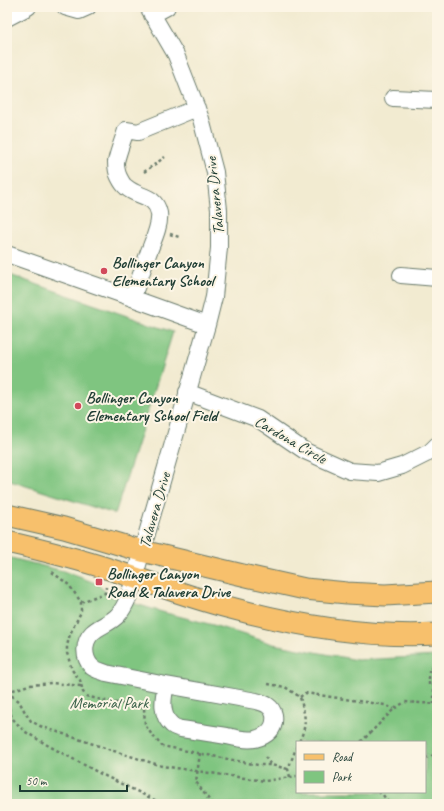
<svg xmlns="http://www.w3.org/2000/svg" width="444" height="811" font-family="Caveat,sans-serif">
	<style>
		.green { fill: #7fc580; stroke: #4f815a; fill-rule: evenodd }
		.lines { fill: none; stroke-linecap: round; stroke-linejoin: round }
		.minor-casing { stroke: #697a6b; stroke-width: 18 }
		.major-casing { stroke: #697a6b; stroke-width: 23 }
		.path { stroke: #697a6b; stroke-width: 2.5; stroke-dasharray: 3 3; stroke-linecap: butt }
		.minor { stroke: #fff; stroke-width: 16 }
		.major { stroke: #f7c06c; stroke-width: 21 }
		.poi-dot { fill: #d1495b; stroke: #fcf5e5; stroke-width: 1.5 }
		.labels { text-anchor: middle; stroke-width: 4; stroke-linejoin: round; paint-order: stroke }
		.street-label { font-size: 16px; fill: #1f3d34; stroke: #fcf5e5 }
		.poi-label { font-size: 16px; font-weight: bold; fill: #1f3d34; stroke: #fcf5e5; text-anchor: start }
		.park-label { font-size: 16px; fill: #375f47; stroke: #fcf5e5 }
	</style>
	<rect width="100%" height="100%" fill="#fcf5e5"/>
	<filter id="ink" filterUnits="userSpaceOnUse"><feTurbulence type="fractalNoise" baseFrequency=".025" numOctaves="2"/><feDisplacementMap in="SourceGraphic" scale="8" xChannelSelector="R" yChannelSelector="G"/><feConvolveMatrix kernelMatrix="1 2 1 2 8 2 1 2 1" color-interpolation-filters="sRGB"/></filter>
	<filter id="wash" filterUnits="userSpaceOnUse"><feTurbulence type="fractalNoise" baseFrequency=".012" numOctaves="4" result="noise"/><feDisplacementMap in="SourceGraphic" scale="16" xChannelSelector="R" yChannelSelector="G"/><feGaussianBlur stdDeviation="0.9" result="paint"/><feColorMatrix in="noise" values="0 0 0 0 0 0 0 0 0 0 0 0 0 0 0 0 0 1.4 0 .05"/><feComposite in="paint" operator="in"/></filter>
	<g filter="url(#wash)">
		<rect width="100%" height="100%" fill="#f2ebd1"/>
		<!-- green -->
		<path class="green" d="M7,274L173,332L115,514L7,480Z
			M7,557L63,571L90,581L97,584L110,596L162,612L213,625L273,644L357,660L437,656V804H7ZM297,742H425V792H297Z"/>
	</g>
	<g filter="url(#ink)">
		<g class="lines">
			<defs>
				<path id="minor" d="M65,7L79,11L88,7
					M148,7L176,55L201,119L215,172L219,210V248L214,297L207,325L129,596C126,603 123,610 118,615C111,623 99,626 92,633C83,642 83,658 92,667C96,670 101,671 106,673L166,685L256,701C265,703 272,706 274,715C276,729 267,736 255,739C246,741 235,738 227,736C211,734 196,731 181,729C178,728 174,727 172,725C160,715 163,698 166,685
					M152,15L167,7
					M7,18L28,7
					M393,98L437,100
					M7,254L132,298L207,325
					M401,275L437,278
					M132,298C138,283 143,269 148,254C152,243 161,225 159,213C155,194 138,198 126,187C123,185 121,181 119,177C117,173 116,168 116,162C118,152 123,140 126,130L138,132L197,108
					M187,392L258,419L305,451L350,471L378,473L402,466L430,452L437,445"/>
				<path id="major" d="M7,515L64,528L142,551L251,577L305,589L347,593L385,595L437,592
					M7,542C42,550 78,559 112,570C152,583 191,598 231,608C298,626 367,638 437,634"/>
			</defs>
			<!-- minor casing -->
			<use href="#minor" class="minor-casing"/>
			<!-- major casing -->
			<use href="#major" class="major-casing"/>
			<!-- path -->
			<path class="path" d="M144,172L165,157
				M170,234L179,237
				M52,572L69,585L81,602V612L70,634L67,646V653L72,670L80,680L83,692L86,696L106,701L144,708L145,725L152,735L162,746L258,765H271
				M81,602L105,593L106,587
				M7,630C15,649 9,668 7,687
				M268,684L285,687L300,697C305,716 308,723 299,742
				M7,692L19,701L26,714L31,721L40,726L114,751L162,766L265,781L297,776
				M7,692L29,685L52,683L81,686
				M7,696L8,705L12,718L24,731L49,746L101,774L163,804
				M300,697L305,693L385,705L394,709
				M434,704V685H429V668H437
				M361,742L394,709L405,702L437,704
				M200,753L196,782L212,804
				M265,757L271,765L288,769
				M425,758L437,754
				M290,777L288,769L297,746
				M378,792L383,795L389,804"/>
			<!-- minor -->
			<use href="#minor" class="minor"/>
			<!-- major -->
			<use href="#major" class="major"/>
		</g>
	</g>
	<!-- markers -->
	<g class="poi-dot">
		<circle cx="104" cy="271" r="4"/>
		<circle cx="78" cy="406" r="4"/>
		<rect x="95" y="578" width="8" height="8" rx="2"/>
	</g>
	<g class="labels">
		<!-- street labels -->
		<g class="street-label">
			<text transform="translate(214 196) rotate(-96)" y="6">Talavera Drive</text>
			<text transform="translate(291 439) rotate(30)" y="6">Cardona Circle</text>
			<text transform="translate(154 510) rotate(-74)" y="6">Talavera Drive</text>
		</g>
		<!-- poi labels -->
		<g class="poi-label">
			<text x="112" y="268">Bollinger Canyon<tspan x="112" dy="18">Elementary School</tspan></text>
			<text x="86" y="403">Bollinger Canyon<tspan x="86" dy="18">Elementary School Field</tspan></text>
			<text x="107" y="579">Bollinger Canyon<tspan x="107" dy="18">Road &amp; Talavera Drive</tspan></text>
		</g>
		<!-- park labels -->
		<g class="park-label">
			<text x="109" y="708">Memorial Park</text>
		</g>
	</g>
	<!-- margin -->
	<rect width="444" height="811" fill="none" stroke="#fcf5e5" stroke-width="24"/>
	<!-- legend -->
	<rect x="296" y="741" width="130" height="52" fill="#fcf5e5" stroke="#a4ab9e"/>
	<rect x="304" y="754" width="20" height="6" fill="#f7c06c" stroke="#a4ab9e"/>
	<text x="332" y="761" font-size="12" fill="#1f3d34">Road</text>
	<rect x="304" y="771" width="20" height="12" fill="#7fc580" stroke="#a4ab9e"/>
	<text x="332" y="781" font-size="12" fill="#1f3d34">Park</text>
	<!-- scale -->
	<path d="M20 785v6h107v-6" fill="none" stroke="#1f3d34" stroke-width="2"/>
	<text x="26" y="785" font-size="12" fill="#1f3d34" stroke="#fcf5e5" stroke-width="3" paint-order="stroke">50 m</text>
</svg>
